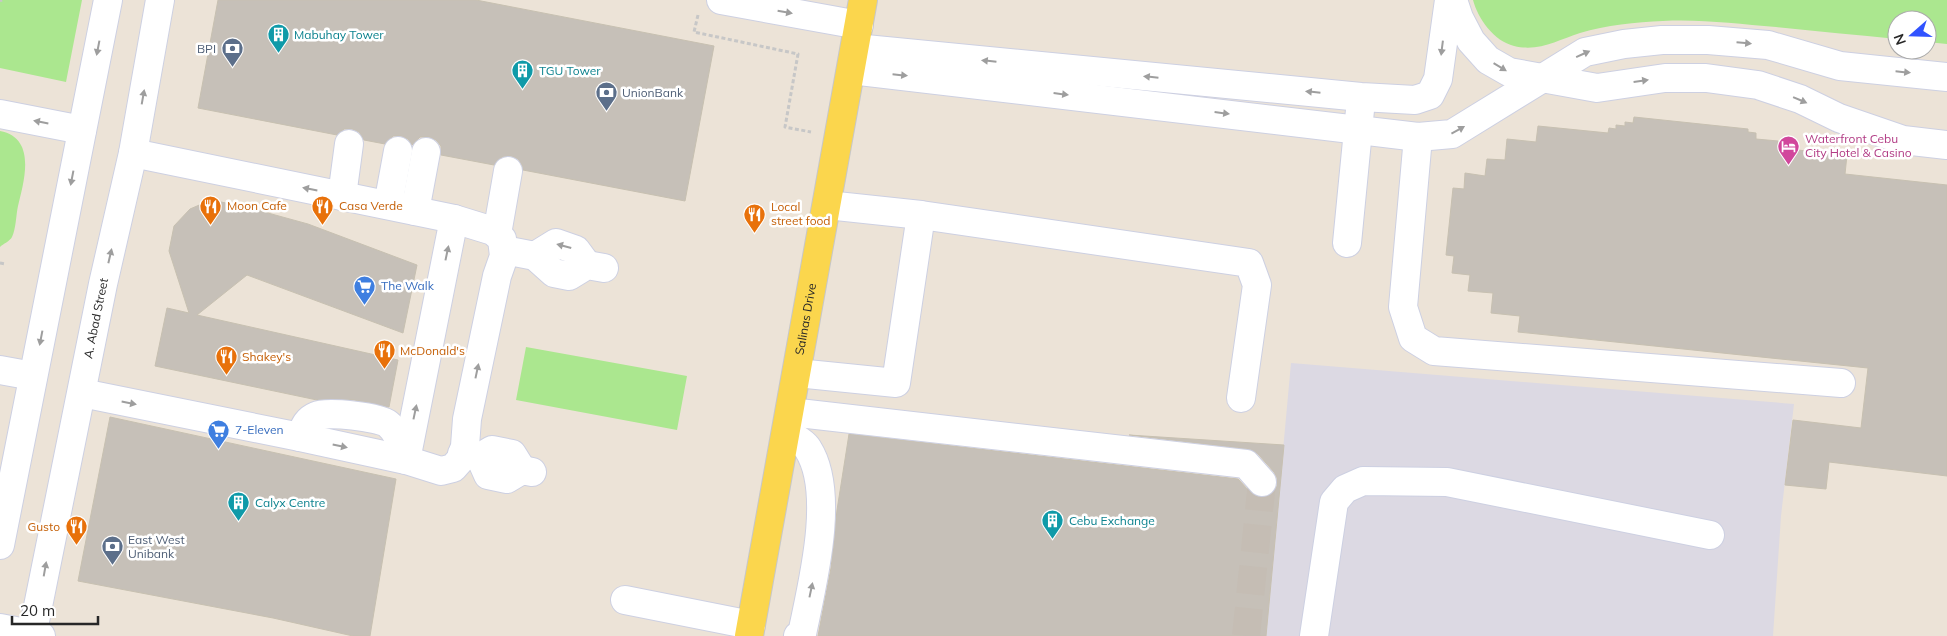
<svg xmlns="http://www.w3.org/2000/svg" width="1947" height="636" font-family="Mulish,sans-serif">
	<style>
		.industrial { fill: #dcd9e3 }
		.green { fill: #abe78f }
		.building { fill: #c6c0b8; stroke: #c7c0b1 }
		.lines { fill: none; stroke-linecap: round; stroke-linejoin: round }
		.minor-tunnel { stroke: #c5bdb4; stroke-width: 28; stroke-dasharray: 28 14; stroke-linecap: butt }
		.minor-casing { stroke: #cdd0e2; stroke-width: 30 }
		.major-casing { stroke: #c7c7c7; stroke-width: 30 }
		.path { stroke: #c7c7c7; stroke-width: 3; stroke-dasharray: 4 2.5; stroke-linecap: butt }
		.minor { stroke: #fff; stroke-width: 28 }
		.major { stroke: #fbd64d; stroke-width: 28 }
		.oneway { fill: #9e9e9e }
		.labels { text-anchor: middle; stroke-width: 5; stroke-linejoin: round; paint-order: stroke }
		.culture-label { font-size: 12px; fill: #0d838f; stroke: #fff; text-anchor: start }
		.service-label { font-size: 12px; fill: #4e5e75; stroke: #fff; text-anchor: start }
		.hotel-label { font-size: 12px; fill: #b23c85; stroke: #fff; text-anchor: start }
		.food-label { font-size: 12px; fill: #c56008; stroke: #fff; text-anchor: start }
		.shop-label { font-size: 12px; fill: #366cbe; stroke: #fff; text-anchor: start }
		.street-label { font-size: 12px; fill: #272727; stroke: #fff }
	</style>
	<rect width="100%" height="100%" fill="#ece3d7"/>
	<!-- industrial -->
	<path class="industrial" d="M1291,363L1794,404L1781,516L1773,636H1266Z"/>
	<!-- green -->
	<path class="green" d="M0,0H82L66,82L0,68Z
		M1473,0H1947V44L1927,42V20H1897V39C1857,35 1816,31 1776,27C1738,24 1701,19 1663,21C1636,22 1606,25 1580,33C1558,40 1539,52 1514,46C1494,41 1478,19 1473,0Z
		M0,131C37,138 24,181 18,206C16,215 16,229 12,237C10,241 3,244 0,247Z
		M526,347L687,376L677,430L516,400Z"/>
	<!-- building -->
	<path class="building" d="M218,0H476L714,46L685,201L523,170L522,165L518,159L511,156L502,157L494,165L441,155V146L436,140L429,137H420L412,145L408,139L401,136H393L385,144L364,140L359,132L352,129H344L337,135L198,108Z
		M1634,117L1748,129V132L1756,133V139L1778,141V148L1847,155L1845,174L1947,185V476L1829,462L1826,489L1785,485L1793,420L1861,428L1868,368L1518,332L1520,316L1491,313L1493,293L1468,291L1470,275L1452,273L1454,256L1446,255L1453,188L1464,189L1465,173L1485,176L1487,159L1505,160L1507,139L1536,142L1538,126L1608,133L1609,128L1616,129V125L1625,126V122L1633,123Z
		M211,200L246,207L308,224L417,265L403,333L247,275L197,315L398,360L389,407L354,400H317L155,366L167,308L189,313L169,251L174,226L190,209Z
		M110,417L396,479L370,636H353L273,618L78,581Z
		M849,434L1238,479L1251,493L1258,497H1265L1273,493L1277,486V478L1274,472L1258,454L1248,449L1129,435L1284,445L1266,636H818L831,568L837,510Z"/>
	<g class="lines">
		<!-- minor-tunnel -->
		<path class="minor-tunnel" d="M1246,636L1262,482"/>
		<defs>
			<g id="minor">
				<path d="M721,0L859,25"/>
				<path d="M1453,0L1459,18L1471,41L1488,60L1509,72L1597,88L1665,78H1706L1758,85L1800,99L1839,118L1903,140L1947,145"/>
				<path d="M855,48L1361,97L1415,100L1430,95L1438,79L1449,0"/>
				<path d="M851,70L1418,137L1452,134L1585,52L1624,44L1662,40H1708L1768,45L1840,66L1947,77"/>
				<path d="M0,114L82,130"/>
				<path d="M1418,137L1403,307L1413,338L1434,351L1841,383"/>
				<path d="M342,196L349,144"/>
				<path d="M388,205L398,151"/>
				<path d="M827,205L921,215L1249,263L1257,285L1241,398"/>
				<path d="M415,211L426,152"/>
				<path d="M497,234L508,171"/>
				<path d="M1347,243L1360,110"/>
				<path d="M504,250L535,256L554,273L569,276L587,265L604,268"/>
				<path d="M535,256L556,243L576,250L587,265"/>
				<path d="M0,370L33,376"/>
				<path d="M797,373L896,383L921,215"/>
				<path d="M82,393L300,437L406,460L441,471L453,468L461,459L465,446L467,419L497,276L504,256L502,239L493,231L454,219L133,153"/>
				<path d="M790,412L1246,464L1262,482"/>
				<path d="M786,433C793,437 804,442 808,449C836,493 812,585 802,634L798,636"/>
				<path d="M300,437C304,428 306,420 316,416C327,411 379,417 388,424C397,431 402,445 406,455"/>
				<path d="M462,454L480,457L492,450L512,454L522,470"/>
				<path d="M480,457L488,475L507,479L522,470L532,472"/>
				<path d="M406,460L454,219"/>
				<path d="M0,545L108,0"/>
				<path d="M625,600L751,625"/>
				<path d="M0,628L41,636"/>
				<path id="s1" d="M32,636L103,284L133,153L160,0"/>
				<path d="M1314,636L1334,502L1345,489L1363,481L1447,482L1710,535"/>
			</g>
			<g id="major">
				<path id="s2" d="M749,636L863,0"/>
			</g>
		</defs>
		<!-- minor casing -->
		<use href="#minor" class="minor-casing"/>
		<!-- major casing -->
		<use href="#major" class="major-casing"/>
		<!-- path -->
		<path class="path" d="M0,1L2,0
			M698,15L694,32L798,54L785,127L811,132
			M0,263L6,264"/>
		<!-- minor -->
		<use href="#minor" class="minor"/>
		<!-- major -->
		<use href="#major" class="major"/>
	</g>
	<!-- one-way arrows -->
	<defs><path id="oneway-solid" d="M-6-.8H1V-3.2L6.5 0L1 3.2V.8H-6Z" transform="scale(1.25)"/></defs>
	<g class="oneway">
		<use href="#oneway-solid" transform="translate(785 12) rotate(10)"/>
		<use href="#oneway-solid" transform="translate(1744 43) rotate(5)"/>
		<use href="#oneway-solid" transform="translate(98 48) rotate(101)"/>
		<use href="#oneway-solid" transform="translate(1442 48) rotate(97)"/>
		<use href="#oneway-solid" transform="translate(1583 54) rotate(-24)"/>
		<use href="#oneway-solid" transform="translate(989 61) rotate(-174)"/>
		<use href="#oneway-solid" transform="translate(1500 67) rotate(31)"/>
		<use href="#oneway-solid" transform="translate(1903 72) rotate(6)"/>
		<use href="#oneway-solid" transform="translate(900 75) rotate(6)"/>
		<use href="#oneway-solid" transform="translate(1151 77) rotate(-174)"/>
		<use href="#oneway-solid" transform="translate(1641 81) rotate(-8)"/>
		<use href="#oneway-solid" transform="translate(1313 92) rotate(-174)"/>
		<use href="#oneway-solid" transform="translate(1061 94) rotate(7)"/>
		<use href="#oneway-solid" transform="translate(143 97) rotate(-80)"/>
		<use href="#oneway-solid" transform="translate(1800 100) rotate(23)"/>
		<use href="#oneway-solid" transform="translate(1222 113) rotate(7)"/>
		<use href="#oneway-solid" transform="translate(41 122) rotate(-169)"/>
		<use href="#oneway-solid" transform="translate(1458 130) rotate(-29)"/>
		<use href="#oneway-solid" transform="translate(72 178) rotate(101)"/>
		<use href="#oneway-solid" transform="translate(310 189) rotate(-169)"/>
		<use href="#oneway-solid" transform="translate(564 246) rotate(-165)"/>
		<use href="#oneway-solid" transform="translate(447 253) rotate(-78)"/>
		<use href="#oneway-solid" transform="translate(110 256) rotate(-77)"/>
		<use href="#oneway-solid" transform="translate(41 338) rotate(101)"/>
		<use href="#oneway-solid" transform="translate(477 371) rotate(-78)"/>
		<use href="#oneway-solid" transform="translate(129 403) rotate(11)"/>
		<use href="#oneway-solid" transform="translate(415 412) rotate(-78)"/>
		<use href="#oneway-solid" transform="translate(340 446) rotate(12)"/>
		<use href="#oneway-solid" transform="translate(45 569) rotate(-80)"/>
		<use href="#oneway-solid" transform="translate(811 590) rotate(-78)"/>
	</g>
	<!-- icons -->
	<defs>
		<symbol id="building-pin" viewBox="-11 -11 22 30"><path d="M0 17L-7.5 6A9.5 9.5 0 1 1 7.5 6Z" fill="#0f9aa8" stroke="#fff"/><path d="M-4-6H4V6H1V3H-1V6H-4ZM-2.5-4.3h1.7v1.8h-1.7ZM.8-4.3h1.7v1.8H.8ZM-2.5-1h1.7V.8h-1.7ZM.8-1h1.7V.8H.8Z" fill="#fff"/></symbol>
		<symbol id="bank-pin" viewBox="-11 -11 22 30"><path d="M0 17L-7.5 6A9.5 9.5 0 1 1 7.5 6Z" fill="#5c6f8a" stroke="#fff"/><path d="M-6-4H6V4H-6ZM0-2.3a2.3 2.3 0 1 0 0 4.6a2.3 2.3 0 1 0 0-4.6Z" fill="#fff"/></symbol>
		<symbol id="hotel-pin" viewBox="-11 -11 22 30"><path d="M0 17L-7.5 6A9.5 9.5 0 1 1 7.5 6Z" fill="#d1479c" stroke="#fff"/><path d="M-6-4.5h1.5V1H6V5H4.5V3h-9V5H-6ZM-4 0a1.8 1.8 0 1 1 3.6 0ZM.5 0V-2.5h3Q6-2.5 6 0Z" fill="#fff"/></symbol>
		<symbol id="restaurant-pin" viewBox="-11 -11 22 30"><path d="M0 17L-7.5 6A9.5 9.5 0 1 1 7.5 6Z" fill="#e8710a" stroke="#fff"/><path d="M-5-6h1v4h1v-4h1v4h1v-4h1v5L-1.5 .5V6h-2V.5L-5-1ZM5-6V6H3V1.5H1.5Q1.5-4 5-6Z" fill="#fff"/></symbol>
		<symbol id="supermarket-pin" viewBox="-11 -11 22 30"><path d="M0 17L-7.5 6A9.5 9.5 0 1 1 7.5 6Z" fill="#3f7fe0" stroke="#fff"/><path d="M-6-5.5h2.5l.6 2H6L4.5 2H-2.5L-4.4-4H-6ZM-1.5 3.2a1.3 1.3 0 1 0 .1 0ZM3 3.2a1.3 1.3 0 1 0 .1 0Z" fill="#fff"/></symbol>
	</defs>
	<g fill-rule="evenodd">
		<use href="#building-pin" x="266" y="22" width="25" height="34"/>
		<use href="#bank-pin" x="220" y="36" width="25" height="34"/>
		<use href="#building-pin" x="510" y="58" width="25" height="34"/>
		<use href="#bank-pin" x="594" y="80" width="25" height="34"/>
		<use href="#hotel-pin" x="1776" y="134" width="25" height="34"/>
		<use href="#restaurant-pin" x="198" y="194" width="25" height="34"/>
		<use href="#restaurant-pin" x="310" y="194" width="25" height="34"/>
		<use href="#restaurant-pin" x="742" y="202" width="25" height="34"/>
		<use href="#supermarket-pin" x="352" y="274" width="25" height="34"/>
		<use href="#restaurant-pin" x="372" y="338" width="25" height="34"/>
		<use href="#restaurant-pin" x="214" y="344" width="25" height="34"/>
		<use href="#supermarket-pin" x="206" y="418" width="25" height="34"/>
		<use href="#building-pin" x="226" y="490" width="25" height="34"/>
		<use href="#building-pin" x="1040" y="508" width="25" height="34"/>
		<use href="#restaurant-pin" x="64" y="514" width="25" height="34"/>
		<use href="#bank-pin" x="100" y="534" width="25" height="34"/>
	</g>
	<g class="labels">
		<!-- culture labels -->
		<g class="culture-label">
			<text x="294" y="39">Mabuhay Tower</text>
			<text x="539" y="75">TGU Tower</text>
			<text x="255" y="507">Calyx Centre</text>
			<text x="1069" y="525">Cebu Exchange</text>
		</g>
		<!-- service labels -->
		<g class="service-label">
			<text x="216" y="53" text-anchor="end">BPI</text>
			<text x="622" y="97">UnionBank</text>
			<text x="128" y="544">East West<tspan x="128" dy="14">Unibank</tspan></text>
		</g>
		<!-- hotel labels -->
		<g class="hotel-label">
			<text x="1805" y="143">Waterfront Cebu<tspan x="1805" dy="14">City Hotel &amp; Casino</tspan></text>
		</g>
		<!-- food labels -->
		<g class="food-label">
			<text x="227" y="210">Moon Cafe</text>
			<text x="339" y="210">Casa Verde</text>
			<text x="771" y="211">Local<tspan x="771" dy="14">street food</tspan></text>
			<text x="400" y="355">McDonald's</text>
			<text x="242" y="361">Shakey's</text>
			<text x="60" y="531" text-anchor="end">Gusto</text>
		</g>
		<!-- shop labels -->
		<g class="shop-label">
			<text x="381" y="290">The Walk</text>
			<text x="235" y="434">7-Eleven</text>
		</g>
		<!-- street labels -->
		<g class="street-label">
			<text dy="4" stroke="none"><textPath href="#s1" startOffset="324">A. Abad Street</textPath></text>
			<text dy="4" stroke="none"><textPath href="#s2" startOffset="322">Salinas Drive</textPath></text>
		</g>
	</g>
	<!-- north arrow -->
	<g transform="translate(1912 35) rotate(250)"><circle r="24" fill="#ffffff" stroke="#a9a9a9"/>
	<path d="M0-4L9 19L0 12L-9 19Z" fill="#3153ff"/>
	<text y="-8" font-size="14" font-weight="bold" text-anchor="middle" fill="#272727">N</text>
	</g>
	<!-- scale -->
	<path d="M12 616v8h86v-8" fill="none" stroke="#272727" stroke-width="2.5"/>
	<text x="20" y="616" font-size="15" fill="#272727" stroke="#ffffff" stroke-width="4" paint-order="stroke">20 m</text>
</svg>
